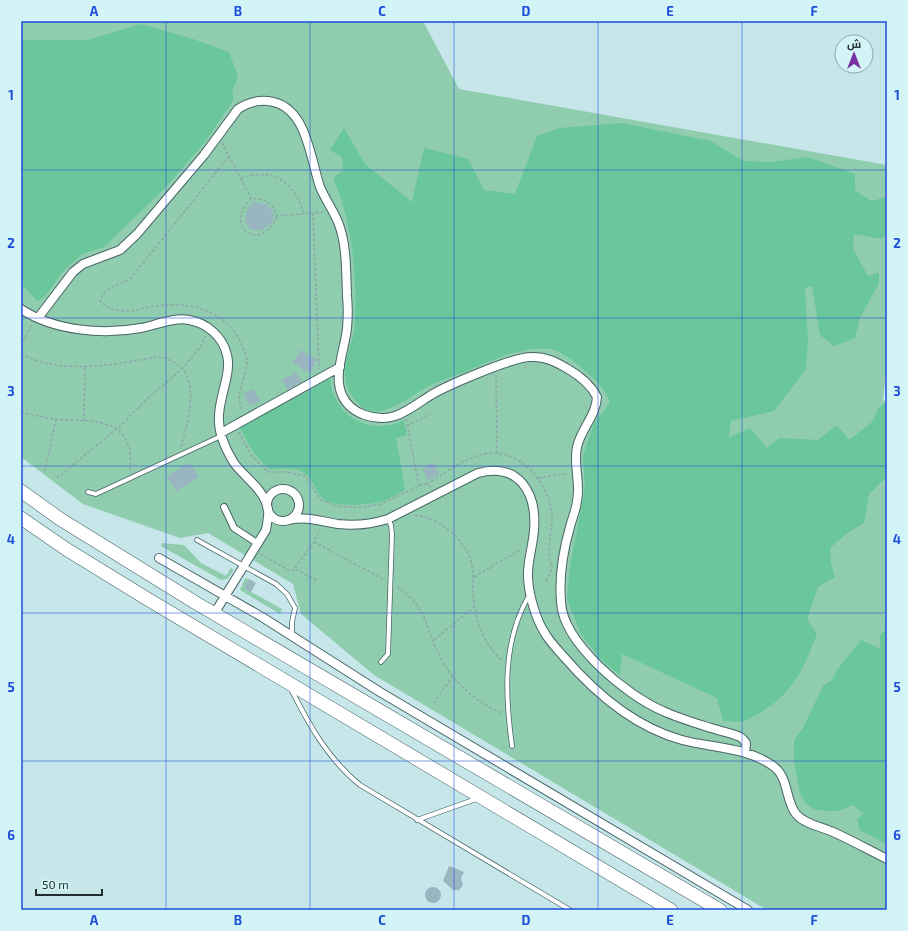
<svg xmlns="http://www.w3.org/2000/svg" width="908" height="931" font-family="'Exo 2',Cairo,sans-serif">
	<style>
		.green { fill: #8fcdae }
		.forest { fill: #6ac69b }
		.building { fill: #99b5c0 }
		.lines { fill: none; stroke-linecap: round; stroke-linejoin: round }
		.service-casing { stroke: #486568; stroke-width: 5.5 }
		.pedestrian-casing { stroke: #486568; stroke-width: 8 }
		.minor-casing { stroke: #486568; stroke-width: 10 }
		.primary-casing { stroke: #486568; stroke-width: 14 }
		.path { stroke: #8da7aa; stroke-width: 1.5; stroke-dasharray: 3 2; stroke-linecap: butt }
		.service { stroke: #fff; stroke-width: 4 }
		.pedestrian { stroke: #fff; stroke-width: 6 }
		.minor { stroke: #fff; stroke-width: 8 }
		.primary { stroke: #fff; stroke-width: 13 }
		.grid { fill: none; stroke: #1d4ed8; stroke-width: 1; stroke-opacity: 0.55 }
		.neatline { fill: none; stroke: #1d4ed8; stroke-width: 1.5 }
		.grid-label { font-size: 13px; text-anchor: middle; font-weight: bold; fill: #1d4ed8 }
	</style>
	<rect width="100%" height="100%" fill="#c6e6ea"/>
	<!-- green -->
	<path class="green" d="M21,21H423L459,89L887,165V365L883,400L887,403V910H767L374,675L301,614L293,584L208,533L180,538L83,504L21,457Z
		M162,543L184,545L201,563L226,576L231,568L234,570L227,579L221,580L161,546Z
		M245,578L249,579L244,588L282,609L280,614L240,590Z"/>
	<!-- forest -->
	<path class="forest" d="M141,24L193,39L229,52L238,77L232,91L234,99L205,142L166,187L104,247L82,254L63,271L46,295L38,301L21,284V40H88Z
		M621,123L711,141L743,161L771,162L808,157L855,174V190L871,201L887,197V231L883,239L854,234L853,249L868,276L879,273V283L860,318L855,338L834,346L820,335L812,286L805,288L808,340L806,369L774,411L731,421L729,437L750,428L767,448L779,438L818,440L837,425L849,440L872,422L879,407L886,402L887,403V477L869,494L864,523L847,533L830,548L831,563L835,577L818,587L807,619L817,634C803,670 793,694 758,714C753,716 747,721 741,722C735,722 729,721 723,721L717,698L622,654L620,675L600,659L581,634L567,599L570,567L585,487L583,456L594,423L610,403C608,398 606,393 603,389C596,379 563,350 551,349C520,345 487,363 459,374C448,378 436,382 425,388C409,397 381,421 362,407C352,398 347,390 345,376C342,363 354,341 355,326C357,277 353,223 333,178L343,171L342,157L330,150L344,128L365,164L412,202L424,148L468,159L484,190L515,194L537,136L560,128Z
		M331,378C330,386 332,392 336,399C347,424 380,433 404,420L407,435L396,438L405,490C398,494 391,498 383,501C370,505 332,508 322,498C314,490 313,477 302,472C292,466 279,470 269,469L253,452L240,428Z
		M887,628V844L860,830L857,819L864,814L853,805L838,811H825L813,809L805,802L800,793L794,761V740L803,728L823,686L832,680L837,670L861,640L880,649V635Z"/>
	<!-- building -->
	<path class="building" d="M253,201L267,205L272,210L274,217L271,224L261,230L255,231L249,228L245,222L246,213Z
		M300,350L317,360L310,373L293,363Z
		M296,372L302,382L288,390L282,380Z
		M253,389L260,401L250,406L243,394Z
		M434,462L439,474L427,480L422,468Z
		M190,463L199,477L176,491L166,476Z
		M249,579L256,583L251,592L244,588Z
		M449,866L464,872L461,878L463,885L459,890H453L443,881Z
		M425 895a8 8 0 1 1 16 0a8 8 0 1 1-16 0Z"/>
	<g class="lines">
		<defs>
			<path id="service" d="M88,492L96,494L221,436
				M197,540L276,584L287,594L295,608L292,622V636
				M381,662L388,654L392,535L391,525L388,519
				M291,689C309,725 328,759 360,785L570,910
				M512,746C505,695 502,640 530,594
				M417,820L476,799"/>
			<path id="pedestrian" d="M224,507L234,528L257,543"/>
			<path id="minor" d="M21,309C54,331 103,335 141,328C156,325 174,317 189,320C207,323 223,337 227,355C233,379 211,407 222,438C225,447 229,455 234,463C245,478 264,489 268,509C269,515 267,523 266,530L214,614
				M38,318L73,272L83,264L120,250L137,234L204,155L238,109C247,103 257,100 268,101C307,105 310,158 320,187C325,199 333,210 338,222C347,244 346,272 347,296C348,306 348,317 347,328C345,349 333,375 342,395C350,414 376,422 395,416C407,412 420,402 431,395C448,385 513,357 531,357C545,356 556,362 568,369C580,376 591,385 597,397C596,416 581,429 577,447C573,466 581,483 577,501C576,510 572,519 570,527C563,551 559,577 561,602C563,643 627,696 663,711C678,718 695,723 711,728C720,731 732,733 740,737C743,738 744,741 746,743L745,753
				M221,433L340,367
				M267 505a16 16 0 1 1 32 0a16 16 0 1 1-32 0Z
				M288,520C308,516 319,521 338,524C355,526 372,524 388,519L478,473C519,462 537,493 534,530C533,546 527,562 528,578C529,596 536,620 546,635C551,643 558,650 564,657C596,694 634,727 682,740C712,748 747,747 773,766C789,777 785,800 796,814C804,824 822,827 833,832C851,840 869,850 887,859
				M159,558L262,617L380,692L748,910"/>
			<path id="primary" d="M21,491L60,519L196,603L720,910
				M21,518L66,549L149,600L671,910"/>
		</defs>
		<!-- service casing -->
		<use href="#service" class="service-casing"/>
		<!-- pedestrian casing -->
		<use href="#pedestrian" class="pedestrian-casing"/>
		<!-- minor casing -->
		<use href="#minor" class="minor-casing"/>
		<!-- primary casing -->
		<use href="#primary" class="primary-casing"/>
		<!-- path -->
		<path class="path" d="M222,143L251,198C264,199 273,202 277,216L324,212
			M229,156L131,278C120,285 104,287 100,301C119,320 143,306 166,305C197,303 225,313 240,341C243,347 246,354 247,361C247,378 233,396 243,411
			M241,178C274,167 295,182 304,214
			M251,198C248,202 244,207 242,211C234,233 262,249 277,217
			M313,213L319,369
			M21,346L32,324
			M21,354C65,376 112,364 158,357C206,364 189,415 181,448
			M525,366L526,370
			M496,375L497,453
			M21,412C33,415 45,418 57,419C77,422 109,417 123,435C131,445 131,459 130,471
			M406,419L419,486
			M84,421L85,368
			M407,426L430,414
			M239,432L251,455L268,472H286L305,476L321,500L337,506L349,507H362L381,504L421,485L427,484L431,487
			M45,471L56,419
			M57,478L119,427L148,398L183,368L201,346L205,336
			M538,478L568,473
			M427,484C444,474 464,458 484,454C519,447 548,481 552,514C553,528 544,558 553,567
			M415,515C439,518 461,536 470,558C474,569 473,581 473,592C474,617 483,644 502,660
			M314,542L383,579
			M261,554L290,571L295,569L318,581
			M295,568L314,542L320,529
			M474,577L522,549
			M546,581L553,567
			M397,587C430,607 426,635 444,664C457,685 479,704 502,713
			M434,640L474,607
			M434,703L453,676"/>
		<!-- service -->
		<use href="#service" class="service"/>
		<!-- pedestrian -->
		<use href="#pedestrian" class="pedestrian"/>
		<!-- minor -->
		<use href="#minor" class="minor"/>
		<!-- primary -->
		<use href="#primary" class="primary"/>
	</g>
	<!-- grid -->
	<path class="grid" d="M166,21V910M310,21V910M454,21V910M598,21V910M742,21V910M21,170H887M21,318H887M21,466H887M21,613H887M21,761H887"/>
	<!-- border -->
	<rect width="908" height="931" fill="none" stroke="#d3f4f7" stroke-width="44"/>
	<!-- north arrow -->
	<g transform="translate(854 54)"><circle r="19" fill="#d3f4f7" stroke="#8ca5a7"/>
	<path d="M0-3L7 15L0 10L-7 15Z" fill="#772fa2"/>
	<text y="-6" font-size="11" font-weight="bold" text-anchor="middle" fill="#212e2f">ش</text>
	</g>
	<!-- scale -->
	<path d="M36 889v6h66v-6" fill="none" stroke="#212e2f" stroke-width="2"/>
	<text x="42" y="889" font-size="12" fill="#212e2f" stroke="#d3f4f7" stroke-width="3" paint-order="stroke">50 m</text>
	<rect x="22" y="22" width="864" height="887" class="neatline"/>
	<g class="grid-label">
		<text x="94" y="16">A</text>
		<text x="238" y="16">B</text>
		<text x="382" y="16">C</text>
		<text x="526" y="16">D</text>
		<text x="670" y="16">E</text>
		<text x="814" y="16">F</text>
		<text x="11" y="100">1</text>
		<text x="897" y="100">1</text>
		<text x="11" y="248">2</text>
		<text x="897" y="248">2</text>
		<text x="11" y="396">3</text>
		<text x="897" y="396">3</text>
		<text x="11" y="544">4</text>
		<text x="897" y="544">4</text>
		<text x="11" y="692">5</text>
		<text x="897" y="692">5</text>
		<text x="11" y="840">6</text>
		<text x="897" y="840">6</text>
		<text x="94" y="925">A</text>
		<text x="238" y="925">B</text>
		<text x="382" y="925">C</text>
		<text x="526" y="925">D</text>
		<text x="670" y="925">E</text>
		<text x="814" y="925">F</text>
	</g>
</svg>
